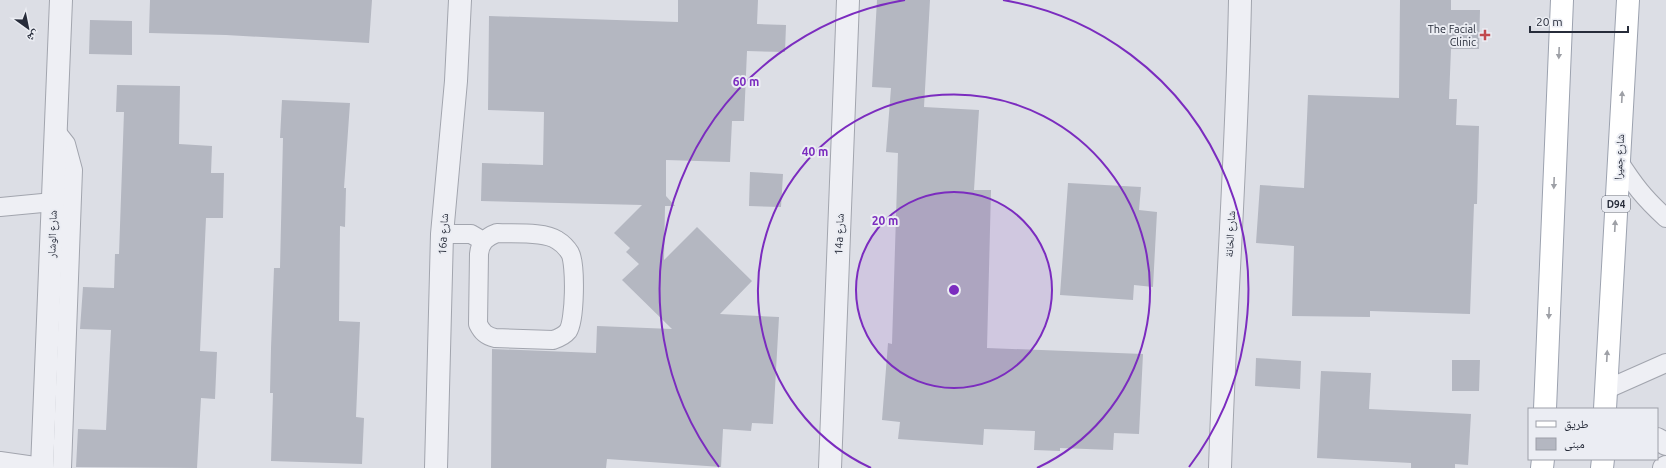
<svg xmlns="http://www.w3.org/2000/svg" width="1666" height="468" font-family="Ubuntu,'Noto Naskh Arabic',sans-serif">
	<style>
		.building { fill: #b4b7c1 }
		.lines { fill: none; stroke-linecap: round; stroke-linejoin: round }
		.lane-casing { stroke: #a2a5ae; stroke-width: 20 }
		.street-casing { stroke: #a2a5ae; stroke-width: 24 }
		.primary-casing { stroke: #9ca2af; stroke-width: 24 }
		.lane { stroke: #eeeff4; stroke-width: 18 }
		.street { stroke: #eeeff4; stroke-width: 22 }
		.primary { stroke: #fff; stroke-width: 22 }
		.oneway { fill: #9ea0a6 }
		.ring { fill: none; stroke: #7b2cbf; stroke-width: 2 }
		.poi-dot { fill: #c14a4e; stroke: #ebedf3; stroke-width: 1.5 }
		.labels { text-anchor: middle; stroke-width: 4; stroke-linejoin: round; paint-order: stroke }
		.shield { fill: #ebedf3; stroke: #626672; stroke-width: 1 }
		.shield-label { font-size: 10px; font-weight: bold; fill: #272c3a }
		.poi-label { font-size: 11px; fill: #272c3a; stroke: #ebedf3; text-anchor: end }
		.street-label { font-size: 11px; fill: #272c3a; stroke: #ebedf3 }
		.centre { fill: #7b2cbf; stroke: #ebedf3; stroke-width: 2 }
		.ring-label { font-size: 12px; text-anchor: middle; font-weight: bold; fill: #7b2cbf; stroke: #ebedf3; stroke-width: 4; stroke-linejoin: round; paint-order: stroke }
	</style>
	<rect width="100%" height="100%" fill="#dcdee5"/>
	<!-- building -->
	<path class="building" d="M150,0H372L369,43L226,35L149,33Z
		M678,0H758L757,24L786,25L785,52L747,51L744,121H732L730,162L666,160V196L675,206H665L664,260L697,227L752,281L720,314L779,317L773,424L752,423L751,431L723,429L721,467L607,459L606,468H491L492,349L596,353L597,326L672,329L622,280L639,264L626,252L630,248L614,233L642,205L481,201L482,163L543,165L544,112L488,110L489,16L678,22Z
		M877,0H930L924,107L979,110L974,190H991L987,348L1143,354L1139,434L1114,433L1113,450L1060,448V451L1034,450L1035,431L984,429L983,445L898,439L900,422L882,420L888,343L892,344L898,153L886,152L891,88L872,87Z
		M1400,0H1451V10H1480L1479,49H1451L1449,99H1457L1456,125L1479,126L1477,204H1474L1470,314L1370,311V317L1292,316L1294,246L1256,243L1260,185L1304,188L1308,95L1399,98Z
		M90,20L132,21V55L89,54Z
		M117,85L180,86L179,144L212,146L211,173H224L223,218H206L200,351L217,352L215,399L201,398L197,468L76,467L78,429L106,430L111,330L80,329L83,287L114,288L115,254H119L124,112H116Z
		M282,100L350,103L344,188H346L345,227L340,226L339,321L360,322L356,417L364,418L362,464L271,461L273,393H270L271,348L274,268H280L283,138H280Z
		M750,172L783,174L781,207L749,206Z
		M1068,183L1141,187L1139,210L1157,212L1153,287L1134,285L1133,300L1060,295Z
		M1256,358L1301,361L1300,389L1255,386Z
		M1452,360H1480L1479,391H1452Z
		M1321,371L1371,373L1369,409L1471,414L1468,465L1455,464V468H1411V463L1317,458Z"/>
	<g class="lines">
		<defs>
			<path id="lane" d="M55,130L66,144L73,170L62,468
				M1618,160C1634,185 1644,198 1666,218
				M0,207L53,202
				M497,233C513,234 544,231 557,240C562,243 567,248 570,253C576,264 575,321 568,331C564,336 559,338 553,340L495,338C486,336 482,332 478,324L479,254C480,243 486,237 497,233Z
				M442,234H471L483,241
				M1605,390L1666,363
				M0,461L42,467"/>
			<path id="street" d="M1657,439L1666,444
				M42,468L61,0
				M436,468L442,234L456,81L460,0
				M830,468L848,0
				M1220,468C1225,312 1237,156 1240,0
				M1664,468L1666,467"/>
			<path id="primary" d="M1545,409L1562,0
				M1605,409L1628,0
				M1542,468L1543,459
				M1602,468L1603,459"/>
		</defs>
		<!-- lane casing -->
		<use href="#lane" class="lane-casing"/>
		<!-- street casing -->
		<use href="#street" class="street-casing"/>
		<!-- primary casing -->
		<use href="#primary" class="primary-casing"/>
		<!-- lane -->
		<use href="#lane" class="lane"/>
		<!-- street -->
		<use href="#street" class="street"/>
		<!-- primary -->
		<use href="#primary" class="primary"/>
	</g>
	<!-- one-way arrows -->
	<defs><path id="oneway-solid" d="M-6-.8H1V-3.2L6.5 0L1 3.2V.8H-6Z"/></defs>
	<g class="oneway">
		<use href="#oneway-solid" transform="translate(1559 53) rotate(92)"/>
		<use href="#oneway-solid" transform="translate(1622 97) rotate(-87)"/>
		<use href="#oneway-solid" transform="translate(1554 183) rotate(92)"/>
		<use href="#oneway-solid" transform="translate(1615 226) rotate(-87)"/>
		<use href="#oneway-solid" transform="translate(1549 313) rotate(92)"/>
		<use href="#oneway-solid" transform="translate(1607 356) rotate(-87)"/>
	</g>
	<!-- distance rings -->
	<circle cx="954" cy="290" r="98" fill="#7b2cbf" fill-opacity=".12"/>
	<g class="ring">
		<circle cx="954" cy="290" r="98"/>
		<path d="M871 468A196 196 0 1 1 1037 468"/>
		<path d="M719 467A294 294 0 0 1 905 0M1003 0A294 294 0 0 1 1189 467"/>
	</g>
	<!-- markers -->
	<path class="poi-dot" d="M1483 29h4v4h4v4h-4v4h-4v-4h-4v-4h4z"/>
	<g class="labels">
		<!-- shield labels -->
		<rect class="shield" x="1602" y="196" width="28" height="16" rx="3"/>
		<g class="shield-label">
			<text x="1616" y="208">D94</text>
		</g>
		<!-- poi labels -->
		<g class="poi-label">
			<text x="1476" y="33">The Facial<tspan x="1476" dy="13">Clinic</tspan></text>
		</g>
		<!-- street labels -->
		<g class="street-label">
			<text transform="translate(1619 157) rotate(-87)" y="4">شارع جميرا</text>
			<text transform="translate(52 234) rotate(-88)" y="4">شارع الوشار</text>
			<text transform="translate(443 234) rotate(-87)" y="4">16a شارع</text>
			<text transform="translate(839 234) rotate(-88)" y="4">14a شارع</text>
			<text transform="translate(1230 234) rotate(-87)" y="4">شارع الخانة</text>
		</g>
	</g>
	<circle cx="954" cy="290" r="6" class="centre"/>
	<g class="ring-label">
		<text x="746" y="86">60 m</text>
		<text x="815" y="156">40 m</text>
		<text x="885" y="225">20 m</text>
	</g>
	<!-- legend -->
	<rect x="1528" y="408" width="130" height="52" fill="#ebedf3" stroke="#9da0a9"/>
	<rect x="1536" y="421" width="20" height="6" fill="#ffffff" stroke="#9da0a9"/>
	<text x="1564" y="428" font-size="12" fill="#272c3a">طريق</text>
	<rect x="1536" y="438" width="20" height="12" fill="#b4b7c1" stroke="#9da0a9"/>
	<text x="1564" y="448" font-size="12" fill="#272c3a">مبنى</text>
	<!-- north arrow -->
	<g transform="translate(28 28) rotate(147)" stroke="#ebedf3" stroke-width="3" paint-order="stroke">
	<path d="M0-3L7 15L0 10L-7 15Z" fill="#272c3a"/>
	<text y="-6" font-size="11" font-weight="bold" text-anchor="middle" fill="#272c3a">ش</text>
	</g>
	<!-- scale -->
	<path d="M1530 26v6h98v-6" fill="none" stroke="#272c3a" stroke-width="2"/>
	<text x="1536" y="26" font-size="12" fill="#272c3a" stroke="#ebedf3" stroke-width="3" paint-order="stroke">20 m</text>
</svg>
